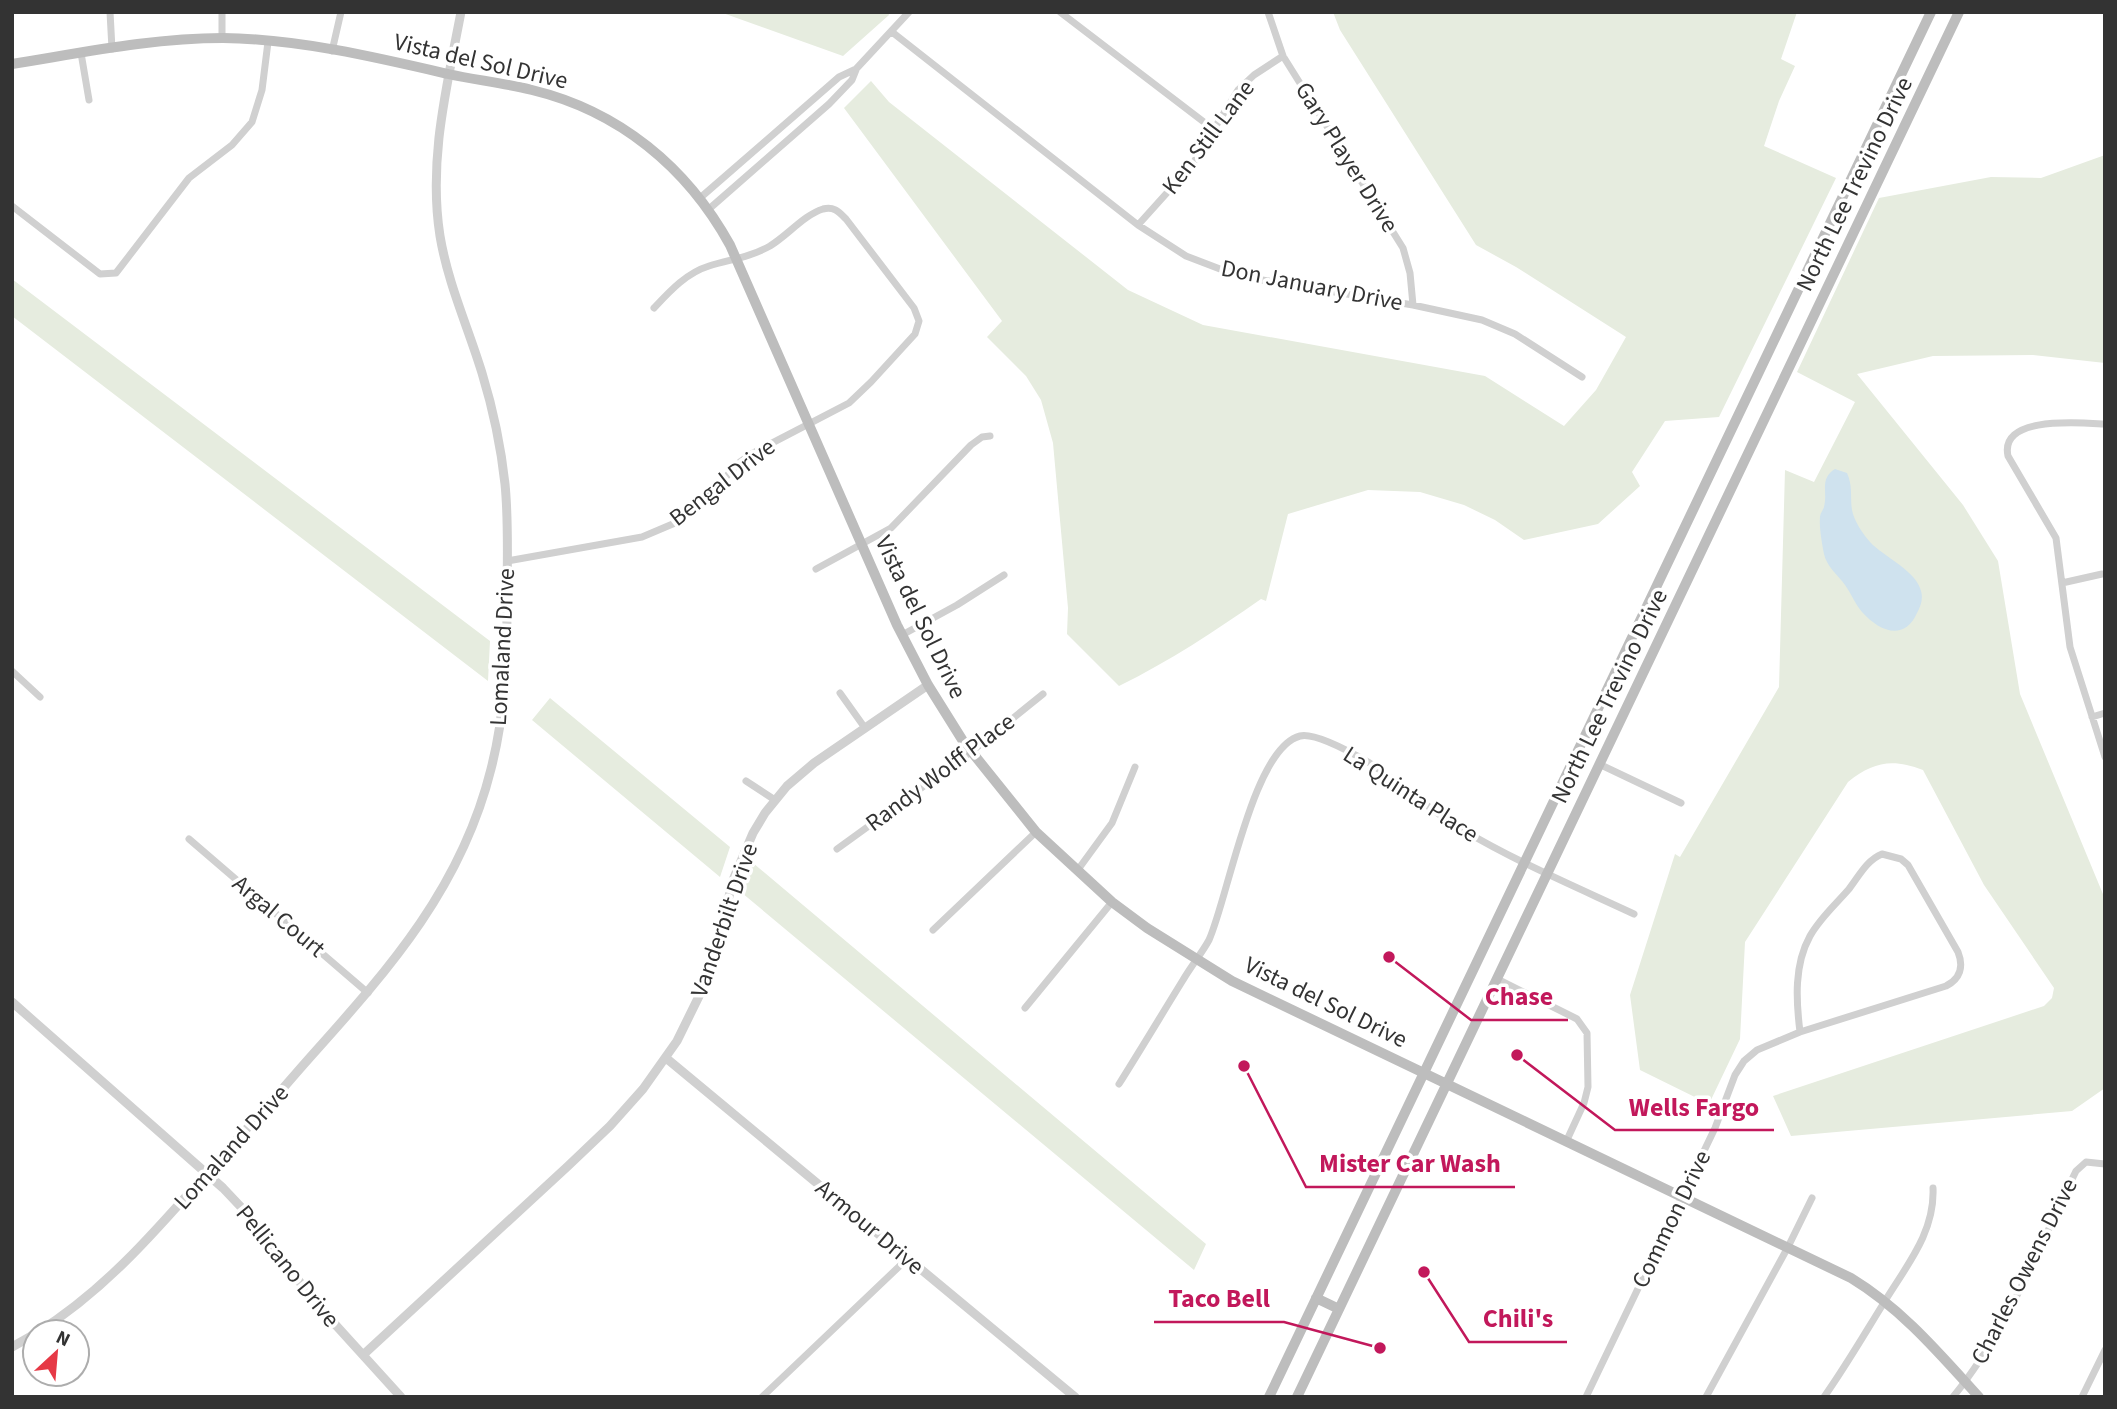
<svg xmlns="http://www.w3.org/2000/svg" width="2117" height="1409" font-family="'Source Sans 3',sans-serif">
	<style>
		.green { fill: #e6ecdf }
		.water { fill: #cfe2ee }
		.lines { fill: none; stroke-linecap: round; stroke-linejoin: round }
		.minor { stroke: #d0d0d0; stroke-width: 7 }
		.tertiary { stroke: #d0d0d0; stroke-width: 9 }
		.secondary { stroke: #bdbdbd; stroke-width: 10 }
		.labels { text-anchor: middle; stroke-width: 7; stroke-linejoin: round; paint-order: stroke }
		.street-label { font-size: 24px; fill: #333; stroke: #fff }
		.leader { fill: none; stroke: #c2185b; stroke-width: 2.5 }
		.callout-dot { fill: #c2185b; stroke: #fff; stroke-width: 2.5 }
		.callout-label { font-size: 26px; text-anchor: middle; font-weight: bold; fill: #c2185b; stroke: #fff; stroke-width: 7; stroke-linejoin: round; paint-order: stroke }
	</style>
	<rect width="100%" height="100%" fill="#fff"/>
	<!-- green -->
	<path class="green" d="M720,12H888L889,15L843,56Z
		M1333,12H1797L1781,59L1795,66L1779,101L1764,146L1836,178L1719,417L1665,421L1632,472L1640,486L1598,524L1524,540L1495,520L1464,505L1420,492L1368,490L1288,514L1266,601L1261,599C1215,631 1170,661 1119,686L1067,634L1068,608L1053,443L1041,400L1026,376L987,337L1002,321L844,108L871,81L889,102L1128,290L1203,325L1485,376L1564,426L1596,390L1626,337L1516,267L1476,245L1340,30Z
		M2105,155V363L2033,355L1933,356L1857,374L1963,505L1998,561L2020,694L2105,899V1088L2072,1111L1791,1136L1773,1096L2044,1006L2052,998L2054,988L1984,885L1923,770C1892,758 1873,762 1848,782L1745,942L1740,1039L1709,1104L1640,1070L1630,995L1675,854L1680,857L1779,687L1785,470L1814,482L1855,402L1797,372L1879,198L1991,177L2041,178Z
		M12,279L490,641L488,681L12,316Z
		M550,698L730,847L720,877L532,720Z
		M753,863L1206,1244L1194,1270L742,893Z"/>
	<!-- water -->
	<path class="water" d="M1835,469L1847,473C1853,486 1850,497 1852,510C1854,521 1863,534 1870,542C1883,556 1914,570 1920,588C1924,598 1921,605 1917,613C1904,642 1879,631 1862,612C1855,604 1851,593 1845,585C1838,575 1827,567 1824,554C1822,544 1819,527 1820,517C1820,514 1823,510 1824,507C1828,492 1819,479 1835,469Z"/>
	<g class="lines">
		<!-- minor -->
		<path class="minor" d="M110,12L112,49
			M1060,12L1213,129
			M1268,12L1283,56L1403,248L1410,273L1413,305
			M892,32L1138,225L1186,256L1220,269L1256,279L1413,305L1482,320L1515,334L1582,377
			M222,38V12
			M332,51L341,12
			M81,53L89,100
			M700,198L839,77L856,69L909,12
			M12,206L100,274L116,273L189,178L232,145L252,122L262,90L268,42
			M709,209L829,104L852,80L856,70
			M1138,225L1192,165L1238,90L1254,75L1283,56
			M2105,424C2080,423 1999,415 2008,456L2056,538L2070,647L2105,757
			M507,561L642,537L675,523L703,501L740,462L753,453L849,403L871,382L915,334L919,321L914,308L846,219C839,212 834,206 823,209C804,215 788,235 770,246C748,258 732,259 709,266C686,273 669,292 654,308
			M816,569L891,528L971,445L982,437L990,436
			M2062,583L2102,574
			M902,635L957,605L1004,575
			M12,671L40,697
			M840,693L865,728
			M2092,717L2105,713
			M1599,764L1681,803
			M746,781L775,800
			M189,839L368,993
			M837,849L971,752L1043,694
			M1882,854L1901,859L1908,865L1958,952C1964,967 1960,979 1946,986L1800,1032C1796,1000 1794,965 1810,936C1820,918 1836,904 1849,889C1859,876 1867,860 1882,854Z
			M1077,871L1112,823L1135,767
			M933,930L1036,832
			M1497,979L1577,1019L1587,1033L1588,1087L1584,1103L1566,1142
			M1025,1008L1112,902
			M1119,1084C1141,1049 1162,1014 1183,980C1191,966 1202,953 1209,940C1228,898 1253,748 1300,736C1315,732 1354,754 1368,762C1401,783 1429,810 1463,830C1517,862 1576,887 1634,914
			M762,1397L907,1259
			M1586,1397L1715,1128L1735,1075L1744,1061L1757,1050L1800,1032
			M1706,1397L1788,1247L1812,1198
			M1824,1397C1846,1366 1865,1333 1885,1301C1907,1265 1935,1232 1933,1188
			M1953,1397C2007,1331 2039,1247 2076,1171L2086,1162L2105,1164
			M2082,1397L2105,1350"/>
		<!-- tertiary -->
		<path class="tertiary" d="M12,1002L223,1188L257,1224L313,1300L401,1397
			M666,1058L1075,1397
			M38,1332C118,1282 175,1207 238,1138C264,1111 288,1082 313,1054C391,967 462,886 491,769C505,715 507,660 507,605C507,565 509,524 505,484C501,447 493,409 482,373C468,327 448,284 440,236C428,160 447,86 461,12
			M12,1347L35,1334
			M363,1355L568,1166L610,1126L643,1089L677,1041L704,986L713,962L733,880L753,833L765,813L787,786L814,763L928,685"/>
		<!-- secondary -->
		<path class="secondary" d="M12,64C81,53 152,38 223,38C298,39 375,57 448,74C476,80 504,83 532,90C619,111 687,167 730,245L897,625L928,685L963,741L1036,832L1112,902L1147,928L1232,981L1851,1278C1902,1309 1939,1353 1979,1397
			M1316,1298L1339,1309
			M1269,1397L1931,12
			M1297,1397L1959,12"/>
	</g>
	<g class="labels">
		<!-- street labels -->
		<g class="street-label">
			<text transform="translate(481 61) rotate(13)" y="8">Vista del Sol Drive</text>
			<text transform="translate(1208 137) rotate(-53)" y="8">Ken Still Lane</text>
			<text transform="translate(1347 157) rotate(58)" y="8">Gary Player Drive</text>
			<text transform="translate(1854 184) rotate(-64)" y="8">North Lee Trevino Drive</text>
			<text transform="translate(1312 285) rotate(11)" y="8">Don January Drive</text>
			<text transform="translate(722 482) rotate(-38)" y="8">Bengal Drive</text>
			<text transform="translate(921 617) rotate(64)" y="8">Vista del Sol Drive</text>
			<text transform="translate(502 647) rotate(-87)" y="8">Lomaland Drive</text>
			<text transform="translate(1609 696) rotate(-64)" y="8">North Lee Trevino Drive</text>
			<text transform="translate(940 772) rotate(-37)" y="8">Randy Wolff Place</text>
			<text transform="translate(1411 794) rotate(33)" y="8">La Quinta Place</text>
			<text transform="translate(279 916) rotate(40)" y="8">Argal Court</text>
			<text transform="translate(724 920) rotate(-71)" y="8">Vanderbilt Drive</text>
			<text transform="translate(1326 1002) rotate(26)" y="8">Vista del Sol Drive</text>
			<text transform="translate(231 1147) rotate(-48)" y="8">Lomaland Drive</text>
			<text transform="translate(1671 1219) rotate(-64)" y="8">Common Drive</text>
			<text transform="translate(870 1227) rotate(40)" y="8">Armour Drive</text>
			<text transform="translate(288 1266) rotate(51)" y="8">Pellicano Drive</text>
			<text transform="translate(2024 1271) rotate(-63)" y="8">Charles Owens Drive</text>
		</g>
	</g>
	<!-- callouts -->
	<path class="leader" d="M1389 957L1471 1020H1568M1517 1055L1615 1130H1774M1244 1066L1306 1187H1515M1380 1348L1284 1322H1154M1424 1272L1469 1342H1567"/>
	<g class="callout-dot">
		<circle cx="1389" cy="957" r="7"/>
		<circle cx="1517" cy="1055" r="7"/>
		<circle cx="1244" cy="1066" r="7"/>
		<circle cx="1380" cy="1348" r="7"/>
		<circle cx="1424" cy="1272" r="7"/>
	</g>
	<g class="callout-label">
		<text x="1519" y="1005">Chase</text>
		<text x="1694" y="1116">Wells Fargo</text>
		<text x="1410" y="1172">Mister Car Wash</text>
		<text x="1219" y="1307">Taco Bell</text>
		<text x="1518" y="1327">Chili's</text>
	</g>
	<!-- border -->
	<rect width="2117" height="1409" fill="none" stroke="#333333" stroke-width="28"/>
	<!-- north arrow -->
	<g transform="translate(56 1353) rotate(26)"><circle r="33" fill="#ffffff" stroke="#adadad" stroke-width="2"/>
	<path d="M0-5L12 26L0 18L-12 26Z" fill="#e63946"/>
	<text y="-10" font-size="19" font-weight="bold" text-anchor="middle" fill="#333333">N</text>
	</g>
</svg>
